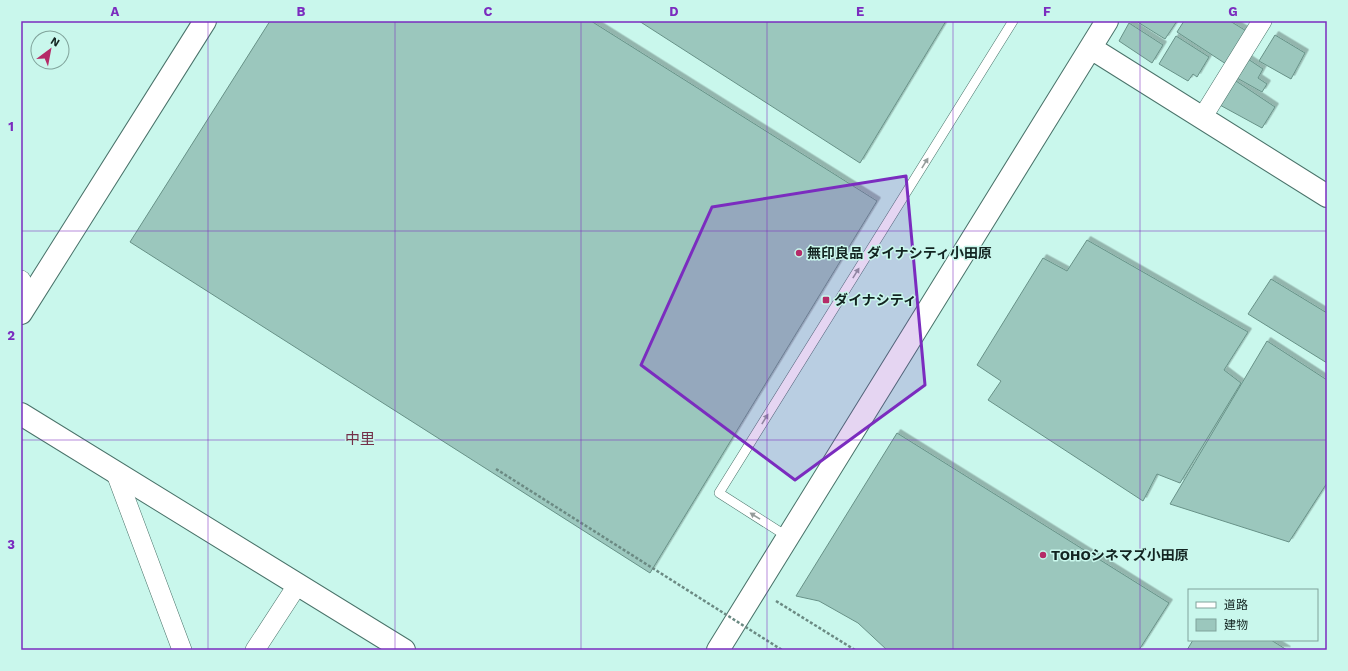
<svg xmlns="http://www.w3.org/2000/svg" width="1348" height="671" font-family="'Work Sans','Noto Sans JP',sans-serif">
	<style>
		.building { fill: #9bc7bd; stroke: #689288; filter: url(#shadow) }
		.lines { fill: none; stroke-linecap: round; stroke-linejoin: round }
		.service-casing { stroke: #4a736a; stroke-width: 10 }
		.minor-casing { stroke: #4a736a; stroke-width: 20 }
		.tertiary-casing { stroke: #4a736a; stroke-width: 24 }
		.path { stroke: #6b8a83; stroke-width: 2.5; stroke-dasharray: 3 2; stroke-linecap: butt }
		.service { stroke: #fff; stroke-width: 9 }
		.minor { stroke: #fff; stroke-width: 19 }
		.tertiary { stroke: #fff; stroke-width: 22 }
		.path-bridge { stroke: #6b8a83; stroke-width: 2.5; stroke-dasharray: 3 2; stroke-linecap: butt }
		.oneway { fill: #959c9b }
		.marked { fill: #7b2cbf; fill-opacity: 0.2; stroke: #7b2cbf; stroke-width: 3; stroke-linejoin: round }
		.grid { fill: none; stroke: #7b2cbf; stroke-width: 1; stroke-opacity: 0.55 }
		.poi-dot { fill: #b52b68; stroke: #c9f7ec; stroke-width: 1.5 }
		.labels { text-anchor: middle; stroke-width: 3; stroke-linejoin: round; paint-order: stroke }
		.poi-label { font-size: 14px; font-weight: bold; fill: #132421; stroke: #c9f7ec; text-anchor: start }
		.neighbourhood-label { font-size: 15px; fill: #732f48; stroke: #c9f7ec }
		.neatline { fill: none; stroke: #7b2cbf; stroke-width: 1.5 }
		.grid-label { font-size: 13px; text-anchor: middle; font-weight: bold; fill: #7b2cbf }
	</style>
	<defs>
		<filter id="shadow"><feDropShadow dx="3.5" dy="-3.5" stdDeviation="0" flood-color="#0004"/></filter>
	</defs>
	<rect width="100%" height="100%" fill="#c9f7ec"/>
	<!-- building -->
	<path class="building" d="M270,21H591L877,201L650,573L130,242Z
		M639,21H946L860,163Z
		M1136,21H1177L1165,39Z
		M1184,21H1230L1248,32L1226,64L1177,32Z
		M1129,23L1163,45L1152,63L1119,41Z
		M1275,35L1305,53L1291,79L1259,61Z
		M1176,36L1209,57L1197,77L1193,74L1188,81L1159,64Z
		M1248,59L1263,69L1258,78L1267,84L1262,92L1237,78Z
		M1233,79L1275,107L1262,128L1218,104Z
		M1087,240L1248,332L1224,370L1241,383L1180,483L1157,474L1143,501L988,400L1001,381L977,365L1043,258L1067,271Z
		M1271,279L1327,313V363L1248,314Z
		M1267,341L1327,380V483L1289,542L1170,504Z
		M897,433L1169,603L1139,650H887L858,623L819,601L796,596Z
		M1193,640H1271L1287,650H1187Z"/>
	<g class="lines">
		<defs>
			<path id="service" d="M788,537L719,493L1013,21"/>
			<path id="minor" d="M1202,118L1262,21
				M21,280L30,300
				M115,471L182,650
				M255,650L298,584"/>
			<path id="tertiary" d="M1091,48L1327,196
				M21,313L205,21
				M21,414L404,650
				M718,650L1107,21"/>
		</defs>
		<!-- service casing -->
		<use href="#service" class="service-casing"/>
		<!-- minor casing -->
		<use href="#minor" class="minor-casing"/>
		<!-- tertiary casing -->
		<use href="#tertiary" class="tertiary-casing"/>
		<!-- path -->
		<path class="path" d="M776,601L855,650"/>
		<!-- service -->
		<use href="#service" class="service"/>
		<!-- minor -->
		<use href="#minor" class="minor"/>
		<!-- tertiary -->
		<use href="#tertiary" class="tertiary"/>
		<!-- path-bridge -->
		<path class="path-bridge" d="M496,469L782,650"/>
	</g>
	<!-- one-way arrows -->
	<defs><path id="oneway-solid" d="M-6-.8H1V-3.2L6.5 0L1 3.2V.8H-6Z"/></defs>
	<g class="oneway">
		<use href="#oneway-solid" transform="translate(925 163) rotate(-58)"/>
		<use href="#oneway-solid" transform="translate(856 273) rotate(-58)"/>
		<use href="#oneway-solid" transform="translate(765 419) rotate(-58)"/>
		<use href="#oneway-solid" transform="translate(755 516) rotate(-148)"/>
	</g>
	<!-- marked area -->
	<path class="marked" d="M906,176L925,385L795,480L641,365L712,207Z"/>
	<!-- grid -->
	<path class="grid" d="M208,21V650M395,21V650M581,21V650M767,21V650M953,21V650M1140,21V650M21,231H1327M21,440H1327"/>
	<!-- markers -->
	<g class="poi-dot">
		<circle cx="799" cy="253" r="4"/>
		<rect x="822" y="296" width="8" height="8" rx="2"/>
		<circle cx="1043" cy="555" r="4"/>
	</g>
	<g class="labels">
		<!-- poi labels -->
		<g class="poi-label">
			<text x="807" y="258">無印良品 ダイナシティ小田原</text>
			<text x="834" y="305">ダイナシティ</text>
			<text x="1051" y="560">TOHOシネマズ小田原</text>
		</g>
		<!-- neighbourhood labels -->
		<g class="neighbourhood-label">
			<text x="360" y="444">中里</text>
		</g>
	</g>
	<!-- border -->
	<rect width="1348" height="671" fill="none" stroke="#c9f7ec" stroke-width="44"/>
	<!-- legend -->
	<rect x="1188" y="589" width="130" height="52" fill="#c9f7ec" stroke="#80a39b"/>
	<rect x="1196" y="602" width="20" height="6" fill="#ffffff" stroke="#80a39b"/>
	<text x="1224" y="609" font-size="12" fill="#132421">道路</text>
	<rect x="1196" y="619" width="20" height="12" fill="#9bc7bd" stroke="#80a39b"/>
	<text x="1224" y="629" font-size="12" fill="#132421">建物</text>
	<!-- north arrow -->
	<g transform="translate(50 50) rotate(32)"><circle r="19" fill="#c9f7ec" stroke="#80a39b"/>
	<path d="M0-3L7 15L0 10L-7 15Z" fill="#b52b68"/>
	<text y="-6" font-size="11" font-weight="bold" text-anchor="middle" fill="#132421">N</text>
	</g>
	<rect x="22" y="22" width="1304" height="627" class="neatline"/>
	<g class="grid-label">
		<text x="115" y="16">A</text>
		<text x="301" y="16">B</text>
		<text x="488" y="16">C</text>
		<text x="674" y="16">D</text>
		<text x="860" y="16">E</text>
		<text x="1047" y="16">F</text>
		<text x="1233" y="16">G</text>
		<text x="11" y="131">1</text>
		<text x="11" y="340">2</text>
		<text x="11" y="549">3</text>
	</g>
</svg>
